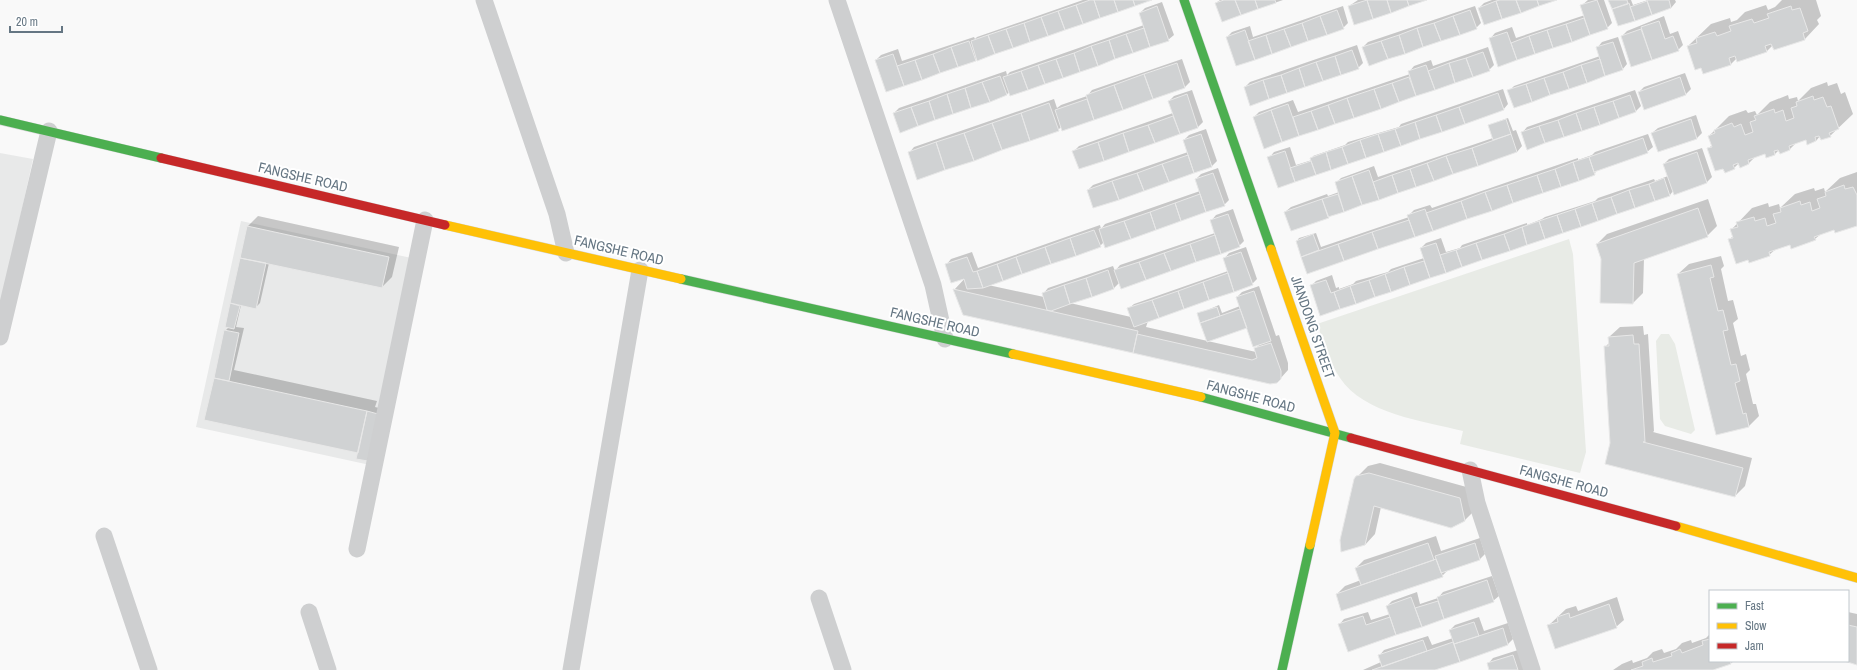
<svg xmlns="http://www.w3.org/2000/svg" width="1857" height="670" font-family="'Archivo Narrow',sans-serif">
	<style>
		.built { fill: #e8e9e9 }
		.green { fill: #e8ebe6 }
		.shadow { fill: #0003 }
		.building { fill: #d0d2d3; stroke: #e8e8e8 }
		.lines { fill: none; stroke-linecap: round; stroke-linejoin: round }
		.fast-casing { stroke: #d5d6d7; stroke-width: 10 }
		.slow-casing { stroke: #d5d6d7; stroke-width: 10 }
		.jam-casing { stroke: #d5d6d7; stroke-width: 10 }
		.street { stroke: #cecfd0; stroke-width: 17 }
		.fast { stroke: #4caf50; stroke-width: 9 }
		.slow { stroke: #ffc107; stroke-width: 9 }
		.jam { stroke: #c62828; stroke-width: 9 }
		.labels { text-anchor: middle; stroke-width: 4; stroke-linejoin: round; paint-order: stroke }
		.street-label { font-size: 14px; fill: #657683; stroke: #fff }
	</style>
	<rect width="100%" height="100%" fill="#f9f9f9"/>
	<!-- built -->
	<path class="built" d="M0,153L33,159L0,308Z
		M241,221L416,259L370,465L196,427Z"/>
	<!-- green -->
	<path class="green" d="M1569,239L1573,254L1586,452L1580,473L1460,444L1463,431C1423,421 1364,414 1340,378C1329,362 1324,342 1317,324Z
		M1661,334H1669L1675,344L1695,430L1691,434L1665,426L1660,419L1656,341Z"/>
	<!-- shadow -->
	<path class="shadow" d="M1083,0H1149L977,58L975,60L887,91L876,60L881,55L898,49L902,61L974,37L975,39L977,37Z
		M1220,0H1283L1222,21L1216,3Z
		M1358,0H1424L1349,6Z
		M1492,0H1554L1479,8L1484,3Z
		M1588,0H1604L1612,23L1607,28L1499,66L1490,39L1495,33L1512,27L1516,38L1585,15L1581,6Z
		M1610,0H1631L1633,5L1648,0H1675L1676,2L1671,8L1618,25Z
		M1782,0H1816L1821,16L1817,20L1819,24L1805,39L1774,49L1773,45L1767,51L1738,61L1737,58L1731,64L1688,46L1711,24L1730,18L1731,22L1737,20L1745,12L1766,5L1768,10L1775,7Z
		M1162,2L1174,35L1168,40L1010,92L1007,94L900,132L894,113L899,108L1006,71L1007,75L1010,72L1144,25L1140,13L1145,8Z
		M1343,6L1348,23L1343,28L1236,65L1227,37L1232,32L1250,26L1253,37Z
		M1475,6L1481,23L1476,28L1363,47L1368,42Z
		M1664,16L1670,34L1678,31L1683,45L1678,50L1632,66L1622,36L1627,31Z
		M1618,37L1627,64L1622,70L1509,91L1514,86L1600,56L1597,48L1602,42Z
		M1357,45L1363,63L1358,68L1245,87L1250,82Z
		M1488,47L1494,65L1489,70L1265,147L1254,117L1259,112L1293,100L1298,112L1410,74L1409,72L1414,66L1431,60L1433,66Z
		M1182,59L1190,82L1185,87L1062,130L1061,127L1058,130L909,153L914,147L1054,99L1057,108L1061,105L1087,96L1092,90Z
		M1685,73L1691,89L1686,94L1639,92L1644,87Z
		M1827,82L1828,86L1837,83L1841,94L1845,92L1853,114L1830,136H1820L1816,141L1806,139L1797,142L1790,149L1779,150L1775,154L1767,157L1766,153L1756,156L1749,163H1739L1734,168L1709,148L1712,145L1709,136L1729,116L1746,110L1748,113L1755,111L1757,115L1770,102L1788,95L1789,99L1797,97L1798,101L1811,88Z
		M1503,89L1508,104L1503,110L1279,187L1269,158L1274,152L1290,147L1296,165L1312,160L1313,156L1345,145L1348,142L1399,127L1401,124Z
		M1192,90L1203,122L1198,127L1080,168L1074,151L1079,146L1173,113L1169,101L1174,96Z
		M1635,90L1641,106L1635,112L1522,133L1527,127Z
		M1696,115L1702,133L1697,138L1652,133L1658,128Z
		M1508,118L1513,131L1516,130L1522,146L1517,152L1329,216L1285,212L1291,207L1327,194L1328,196L1339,192L1336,183L1341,178L1374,166L1378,177L1493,138L1489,125Z
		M1206,129L1217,161L1212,166L1094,207L1088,190L1093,185L1188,152L1184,140L1189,135Z
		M1648,134L1653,147L1647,152L1596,170L1595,174L1308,273L1297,241L1299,238L1316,233L1321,247L1409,217V215L1414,210L1430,205L1432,208L1578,158V160L1592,155L1595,152Z
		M1702,148L1712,177L1707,182L1673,191L1670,195L1321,315L1311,286L1316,281L1332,275L1336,288L1339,287V289L1353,284L1356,281L1388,272L1391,269L1424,258L1421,248L1426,243L1441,238L1446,252L1460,248L1462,245L1527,223V225L1542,219L1545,217L1595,201L1598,198L1654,179L1655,181L1668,176L1664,164L1669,159Z
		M1218,168L1229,200L1224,205L1104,242L1100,246L988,285L1044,297L1043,294L1048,288L1113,266L1115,271L1120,265L1215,233L1211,221L1216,215L1233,209L1244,241L1239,246L1119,283L1114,288L1070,303L1131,317L1128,309L1134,304L1228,271L1224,259L1229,253L1246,247L1257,279L1252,284L1148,321L1146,327L1256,352L1255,349L1260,344L1247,327L1198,314L1219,305L1222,313L1240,306L1237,297L1242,292L1259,286L1276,336L1279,335L1288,363V370L1280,379L954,290L967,276L946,265L951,259L972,252L978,268L1100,225L1101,229L1105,224L1200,191L1196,179L1201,174Z
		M1857,172V225L1835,229L1821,234L1815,239L1790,244L1776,249L1769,255L1748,258L1729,240L1733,236L1731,230L1752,208L1768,203L1769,207L1779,204L1780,208L1795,194L1814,188L1815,191L1824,188L1825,192L1840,178Z
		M1708,199L1717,226L1707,236L1644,258L1643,293L1633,303L1602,259L1597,244L1607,234Z
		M258,216L399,247L392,277L382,287L269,263L260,303L255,308L241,305L236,327L244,328L234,370L377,401L375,407L383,409L359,453L206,419L225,331L229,327L226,326L248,226Z
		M1721,256L1724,266L1721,269L1728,301L1733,300L1738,319L1733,323L1741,356L1746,354L1750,370L1746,374L1753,404H1756L1759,416L1749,426L1717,434L1678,274L1689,264Z
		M1643,326L1644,335L1648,334L1654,431L1653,432L1752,458L1745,486L1735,496L1611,443L1605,347L1610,342L1609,337L1620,327Z
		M1380,463L1470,488L1475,510L1465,520L1381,507L1375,534L1365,545L1357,477L1368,466Z
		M1436,536L1441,551L1480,538L1485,554L1480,559L1449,569L1442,576L1337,594L1345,586L1361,580L1356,568L1364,560Z
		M1492,576L1499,596L1493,601L1348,650L1339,625L1344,619L1368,612L1371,620L1390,614L1387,606L1392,601L1417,592L1420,604L1438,598L1443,592Z
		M1617,597L1624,620L1616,627L1548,626L1566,609L1576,606L1578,611Z
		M1848,612L1857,614V663L1848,661Z
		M1479,617L1484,631L1508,623L1513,639L1508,644L1431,670H1363L1381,662L1379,656L1384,650L1428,636L1432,645L1453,638L1450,630L1455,625Z
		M1710,634V661H1736L1710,670H1613L1622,664L1632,660L1633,663L1647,658L1653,652L1662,649L1664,653L1676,649L1682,643L1691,640L1692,643L1706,638Z
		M1518,650L1524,670H1490L1488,664L1493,658Z"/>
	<!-- building -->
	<path class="building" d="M1090,0H1094L1100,18L1083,24L1076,5Z
		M1094,0H1114L1118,12L1100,18Z
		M1114,0H1133L1135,6L1118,12Z
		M1133,0H1152L1135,6Z
		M1224,0H1235L1241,15L1222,22L1215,3Z
		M1235,0H1255L1258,9L1241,15Z
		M1255,0H1275L1276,3L1258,9Z
		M1367,0L1373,19L1354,25L1348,6Z
		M1367,0H1387L1391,13L1373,19Z
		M1387,0H1407L1409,6L1391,13Z
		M1407,0H1427L1409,6Z
		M1500,0H1516L1521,13L1502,19L1496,1Z
		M1516,0H1537L1539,6L1521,13Z
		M1537,0H1557L1539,6Z
		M1597,0L1608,29L1590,35L1580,5Z
		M1608,0H1627L1628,4L1612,9Z
		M1647,0H1669L1671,8L1652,15Z
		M1496,1L1502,19L1484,25L1478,8Z
		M1647,1L1652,15L1635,21L1630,7Z
		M1629,3L1635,21L1618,26L1612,9Z
		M1076,5L1083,24L1065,30L1058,11Z
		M1157,6L1169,41L1150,47L1139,13Z
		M1791,6L1792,10L1800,8L1808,31L1803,33L1805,40L1774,50L1771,44L1765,46L1767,52L1737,62L1735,56L1729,58L1731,65L1703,74L1701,68L1695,70L1687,46L1697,43L1696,38L1715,32L1717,36L1731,31L1729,26L1752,19L1754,23L1769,18L1767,14Z
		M1337,10L1344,29L1327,35L1320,16Z
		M1470,10L1477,29L1460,35L1453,16Z
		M1058,11L1065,30L1048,36L1041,17Z
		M1320,16L1327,35L1308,41L1302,23Z
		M1453,16L1460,35L1441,41L1434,23Z
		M1041,17L1048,36L1030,42L1024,23Z
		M1584,18L1590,35L1572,42L1566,24Z
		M1659,21L1665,39L1673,36L1679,51L1652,60L1641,27Z
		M1024,23L1030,42L1013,48L1006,29Z
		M1302,23L1308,41L1291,47L1284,29Z
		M1434,23L1441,41L1423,47L1417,28Z
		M1566,24L1572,42L1553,48L1547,30Z
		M1144,28L1150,47L1133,53L1126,34Z
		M1417,28L1423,47L1405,54L1399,35Z
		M1006,29L1013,48L995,54L988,35Z
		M1284,29L1291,47L1272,54L1266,35Z
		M1641,29L1652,60L1631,67L1621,36Z
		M1245,30L1255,60L1236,66L1226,37Z
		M1547,30L1553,48L1535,54L1529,36Z
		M1507,32L1517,60L1498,67L1489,38Z
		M1126,34L1133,53L1115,59L1109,40Z
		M988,35L995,54L977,61L971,41Z
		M1266,35L1272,54L1255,60L1248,41Z
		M1399,35L1405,54L1388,59L1381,41Z
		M1529,36L1535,54L1517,60L1511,43Z
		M1109,40L1115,59L1098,66L1091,46Z
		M969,41L976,61L958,67L951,47Z
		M1381,41L1388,59L1369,66L1362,47Z
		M1613,42L1623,70L1605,76L1596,47Z
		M1091,46L1098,66L1080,72L1074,53Z
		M951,47L958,67L940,73L933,54Z
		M1352,50L1359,69L1341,75L1335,56Z
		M1483,52L1490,71L1473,77L1466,58Z
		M1074,53L1080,72L1063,78L1056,59Z
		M893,54L904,86L886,92L875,60Z
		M933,54L940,73L922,80L915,60Z
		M1335,56L1341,75L1323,81L1316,62Z
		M1466,58L1473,77L1455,83L1449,63Z
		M1056,59L1063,78L1045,84L1038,65Z
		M1600,59L1605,76L1587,83L1581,65Z
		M915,60L922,80L904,86L897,66Z
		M1316,62L1323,81L1305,87L1299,68Z
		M1177,63L1185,88L1153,99L1144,74Z
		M1449,63L1455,83L1435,90L1428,71Z
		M1038,65L1045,84L1028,90L1021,71Z
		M1426,65L1435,90L1416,96L1408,71Z
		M1581,65L1587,83L1569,89L1563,72Z
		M1299,68L1305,87L1287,93L1281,75Z
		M1021,71L1028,90L1010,96L1003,77Z
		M1563,72L1569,89L1550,95L1544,78Z
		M1144,74L1153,99L1123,110L1114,85Z
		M1281,75L1287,93L1269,99L1263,80Z
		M1000,76L1007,95L990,102L982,82Z
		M1409,77L1416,96L1399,102L1392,83Z
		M1680,77L1686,95L1644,110L1638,92Z
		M1544,78L1550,95L1532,102L1526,84Z
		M1263,80L1269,99L1250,106L1244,87Z
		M982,82L990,102L971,108L965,88Z
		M1392,83L1399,102L1381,109L1374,89Z
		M1526,84L1532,102L1514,108L1507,90Z
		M1114,85L1123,110L1094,120L1086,95Z
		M965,88L971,108L953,114L947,94Z
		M1374,89L1381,109L1354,118L1347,98Z
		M1498,93L1504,110L1465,124L1459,107Z
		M947,94L953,114L935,120L929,101Z
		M1187,94L1198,128L1180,134L1168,101Z
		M1630,95L1636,112L1619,118L1613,101Z
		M1813,96L1814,100L1823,97L1827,107L1831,106L1839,129L1829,133L1831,137L1821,140L1819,136L1815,137L1816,141L1807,145L1806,140L1789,146L1790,150L1780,154L1778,150L1774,151L1775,155L1766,158L1765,154L1748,160L1749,164L1740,168L1738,163L1733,165L1735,169L1725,173L1723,169L1715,171L1707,148L1712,147L1708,136L1715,133L1714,130L1732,123L1734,127L1741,124L1745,135L1753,132L1750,122L1756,120L1754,116L1774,109L1775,113L1783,110L1786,121L1794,118L1791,108L1797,106L1796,102Z
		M1347,98L1354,118L1335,124L1328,105Z
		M1087,99L1094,120L1062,131L1055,110Z
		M929,101L935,120L918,126L911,107Z
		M1613,101L1619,118L1600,125L1594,107Z
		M1049,103L1059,131L1030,141L1021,113Z
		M1288,104L1299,136L1282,142L1271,110Z
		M1328,105L1335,124L1318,130L1311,111Z
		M911,107L918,126L900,133L893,113Z
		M1459,107L1465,124L1442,132L1436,115Z
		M1594,107L1600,125L1582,131L1576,113Z
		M1271,110L1282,142L1264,149L1253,117Z
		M1311,111L1318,130L1299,136L1293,117Z
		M1021,113L1030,141L1002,150L992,123Z
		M1576,113L1582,131L1564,137L1558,120Z
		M1436,115L1442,132L1420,139L1415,122Z
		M1173,116L1180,134L1155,143L1148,125Z
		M1506,119L1511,134L1493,140L1488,125Z
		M1691,119L1697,139L1658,152L1651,133Z
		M1558,120L1564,137L1545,143L1539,126Z
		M1415,122L1420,139L1401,146L1395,129Z
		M992,123L1002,150L974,161L964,133Z
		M1148,125L1155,143L1129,152L1123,133Z
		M1539,126L1545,143L1527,150L1521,132Z
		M1395,129L1401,146L1384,152L1378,134Z
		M964,133L974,161L945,170L936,142Z
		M1123,133L1129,152L1104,161L1098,142Z
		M1201,134L1212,167L1194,173L1183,140Z
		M1378,134L1384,152L1366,158L1360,140Z
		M1511,134L1517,152L1478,166L1472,148Z
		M1643,138L1648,153L1594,172L1589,157Z
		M1360,140L1366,158L1348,164L1342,147Z
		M936,142L945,170L917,180L908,152Z
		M1098,142L1104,161L1079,169L1072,151Z
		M1342,147L1348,164L1331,170L1326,152Z
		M1472,148L1478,166L1453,174L1446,156Z
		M1285,151L1295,182L1278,188L1267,157Z
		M1326,152L1331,170L1316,175L1310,158Z
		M1697,152L1707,183L1674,195L1663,164Z
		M1188,155L1194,173L1169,182L1162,164Z
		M1446,156L1453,174L1434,181L1427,163Z
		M1589,157L1595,175L1579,181L1573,162Z
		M1311,161L1316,175L1295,182L1290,168Z
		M1573,162L1579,181L1561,187L1555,169Z
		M1427,163L1434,181L1416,187L1410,169Z
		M1162,164L1169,182L1144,191L1137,173Z
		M1410,169L1416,187L1398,193L1392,175Z
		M1555,169L1561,187L1543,193L1537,175Z
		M1369,170L1379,200L1362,205L1352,176Z
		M1137,173L1144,191L1119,200L1112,181Z
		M1213,173L1225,206L1206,212L1195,179Z
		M1392,175L1398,193L1379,200L1373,182Z
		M1537,175L1543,193L1513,203L1507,185Z
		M1352,176L1362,205L1344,212L1335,182Z
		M1664,178L1670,196L1655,201L1649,184Z
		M1112,181L1119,200L1093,208L1087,190Z
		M1649,184L1655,201L1635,208L1629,190Z
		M1507,185L1513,203L1492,211L1485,192Z
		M1844,185L1845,189L1853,187L1857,195V226L1835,233L1834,230L1814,237L1816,240L1791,249L1790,245L1769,252L1770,256L1749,263L1748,260L1736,264L1728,239L1733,238L1730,229L1738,227L1736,222L1754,217L1755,221L1765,218L1767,226L1776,223L1773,214L1781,212L1780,208L1800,201L1801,205L1810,202L1812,211L1820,208L1817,199L1826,196L1825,192Z
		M1629,190L1635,208L1617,214L1611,197Z
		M1485,192L1492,211L1467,219L1461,201Z
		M1200,194L1206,212L1181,221L1175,203Z
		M1338,194L1344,212L1328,217L1322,199Z
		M1611,197L1617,214L1598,221L1592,203Z
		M1322,199L1329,218L1291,231L1284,212Z
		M1461,201L1467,219L1433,231L1426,213Z
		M1175,203L1181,221L1156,230L1150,212Z
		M1592,203L1598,221L1581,227L1575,209Z
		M1698,208L1708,237L1634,263L1633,304L1600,303L1601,259L1596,244Z
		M1425,209L1433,231L1415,237L1407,215Z
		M1575,209L1581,227L1563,233L1557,215Z
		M1150,212L1156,230L1131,239L1124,221Z
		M1228,214L1240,247L1221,254L1210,220Z
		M1557,215L1563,233L1545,239L1539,221Z
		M1409,220L1415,237L1378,249L1372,232Z
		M1124,221L1131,239L1105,248L1099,229Z
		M1539,221L1545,239L1527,245L1522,227Z
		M247,226L389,257L382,288L240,258Z
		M1522,227L1527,245L1510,251L1504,234Z
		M1094,230L1101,247L1076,256L1070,238Z
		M1372,232L1378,249L1344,261L1338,244Z
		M1313,234L1319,250L1301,257L1296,241Z
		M1504,234L1510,251L1482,260L1476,243Z
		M1215,235L1221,254L1196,262L1190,244Z
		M1070,238L1076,256L1051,264L1045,247Z
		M1436,243L1446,273L1430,278L1420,248Z
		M1476,243L1482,260L1462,267L1456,250Z
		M1190,244L1196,262L1171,271L1164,253Z
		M1338,244L1344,261L1307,274L1301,257Z
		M1045,247L1051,264L1022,274L1016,257Z
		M1456,250L1462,267L1446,273L1440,255Z
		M1241,252L1253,285L1234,292L1223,258Z
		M1164,253L1171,271L1146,280L1139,262Z
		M967,257L973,272L977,271L983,288L967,289L964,279L951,283L945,264Z
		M1016,257L1022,274L1003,281L997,264Z
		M240,258L266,263L256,309L230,303Z
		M1424,261L1430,278L1410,285L1404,267Z
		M1139,262L1146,280L1121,289L1114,270Z
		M997,264L1003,281L983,288L977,271Z
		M1711,265L1714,277L1710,278L1718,311L1723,310L1728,330L1723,331L1731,365L1736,364L1740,381L1735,383L1743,414L1746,413L1749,427L1716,435L1677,274Z
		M1404,267L1410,285L1391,292L1385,274Z
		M1108,270L1114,289L1092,297L1086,278Z
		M1228,273L1234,292L1209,300L1203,282Z
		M1385,274L1391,292L1375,297L1369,280Z
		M1086,278L1092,297L1070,304L1064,285Z
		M1326,280L1331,293L1334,292L1340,309L1320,316L1310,285Z
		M1369,280L1375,297L1356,304L1350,286Z
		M1203,282L1209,300L1184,309L1178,291Z
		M1064,285L1070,304L1051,311L1047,310L1042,293Z
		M1350,286L1356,304L1340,309L1334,292Z
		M953,289L1138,331L1133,353L963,315Z
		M1178,291L1184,309L1159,318L1152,300Z
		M1254,291L1271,341L1253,347L1236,297Z
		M1152,300L1159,318L1134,327L1127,308Z
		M230,303L240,306L234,329L225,327Z
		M1217,307L1220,316L1200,323L1197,313Z
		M1240,309L1247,328L1207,342L1200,323Z
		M224,330L239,333L229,381L214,378Z
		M1137,334L1252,360L1257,358L1254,348L1271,343L1281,371V379L1277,383L1270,384L1133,353Z
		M1633,335L1634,344H1639L1645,442H1643L1743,468L1735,497L1605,464L1610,443L1604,346H1609L1608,337Z
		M214,378L367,411L358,453L204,420Z
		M367,411L378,414L368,461L356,459Z
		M1369,473L1460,498L1465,521L1451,528L1374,506L1365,545L1341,552L1340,540L1354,479L1356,476Z
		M1428,543L1434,560L1361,585L1355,568Z
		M1475,543L1480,560L1441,573L1435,556Z
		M1436,559L1443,577L1341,611L1336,594Z
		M1487,580L1494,602L1444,619L1437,597Z
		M1411,597L1422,627L1396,635L1386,606Z
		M1438,601L1444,619L1422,627L1415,608Z
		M1609,604L1617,628L1555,649L1547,625L1558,622L1557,617L1569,613L1570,618Z
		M1363,616L1366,625L1390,617L1396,635L1348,652L1338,624Z
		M1474,622L1479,636L1454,644L1449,630Z
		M1848,625L1857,627V665L1844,661H1848Z
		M1503,628L1508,645L1460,662L1454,644Z
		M1710,639V661H1730L1731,664L1713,670H1631L1643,666L1642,662L1652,658L1653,662L1672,656L1671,653L1680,649L1682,653L1703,645L1702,641Z
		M1423,640L1427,651L1382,667L1378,655Z
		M1453,642L1460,662L1435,670H1372Z
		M1513,655L1518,670H1489L1487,663Z"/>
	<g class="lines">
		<defs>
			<path id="fast" d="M1184,0L1271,249
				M0,120L161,158
				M681,279L1013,354
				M1201,397L1351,438
				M1282,670L1310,545"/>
			<path id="slow" d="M445,225L681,279
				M1271,249L1335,433L1310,545
				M1013,354L1201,397
				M1676,526L1857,578"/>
			<path id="jam" d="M161,158L445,225
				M1351,438L1676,526"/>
		</defs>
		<!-- fast casing -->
		<use href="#fast" class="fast-casing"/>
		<!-- slow casing -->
		<use href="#slow" class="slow-casing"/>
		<!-- jam casing -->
		<use href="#jam" class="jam-casing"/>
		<!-- street -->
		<path class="street" d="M484,0L557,214L566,253
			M837,0L933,285L945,339
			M0,337L49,131
			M1470,470L1477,503L1532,670
			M104,536L149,670
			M357,549L425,220
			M819,598L843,670
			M309,612L328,670
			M571,670L640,270"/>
		<!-- fast -->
		<use href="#fast" class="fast"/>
		<!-- slow -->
		<use href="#slow" class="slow"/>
		<!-- jam -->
		<use href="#jam" class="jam"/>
	</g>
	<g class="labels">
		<!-- street labels -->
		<g class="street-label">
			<text transform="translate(303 177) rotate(13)" y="5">FANGSHE ROAD</text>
			<text transform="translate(619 250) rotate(13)" y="5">FANGSHE ROAD</text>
			<text transform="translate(935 322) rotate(13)" y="5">FANGSHE ROAD</text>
			<text transform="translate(1313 327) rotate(71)" y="5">JIANDONG STREET</text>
			<text transform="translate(1251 396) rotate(15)" y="5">FANGSHE ROAD</text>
			<text transform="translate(1564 481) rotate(15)" y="5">FANGSHE ROAD</text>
		</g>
	</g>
	<!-- legend -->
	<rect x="1709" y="590" width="140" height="72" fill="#ffffff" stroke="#c1c8cd"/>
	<rect x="1717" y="603" width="20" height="6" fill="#4caf50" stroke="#c1c8cd"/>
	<text x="1745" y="610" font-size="12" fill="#657683">Fast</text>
	<rect x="1717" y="623" width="20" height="6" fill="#ffc107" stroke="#c1c8cd"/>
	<text x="1745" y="630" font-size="12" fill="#657683">Slow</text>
	<rect x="1717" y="643" width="20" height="6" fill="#c62828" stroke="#c1c8cd"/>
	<text x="1745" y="650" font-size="12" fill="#657683">Jam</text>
	<!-- scale -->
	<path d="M10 26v6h52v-6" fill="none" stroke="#657683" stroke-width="2"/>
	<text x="16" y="26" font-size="12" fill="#657683" stroke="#ffffff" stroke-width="3" paint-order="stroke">20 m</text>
</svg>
